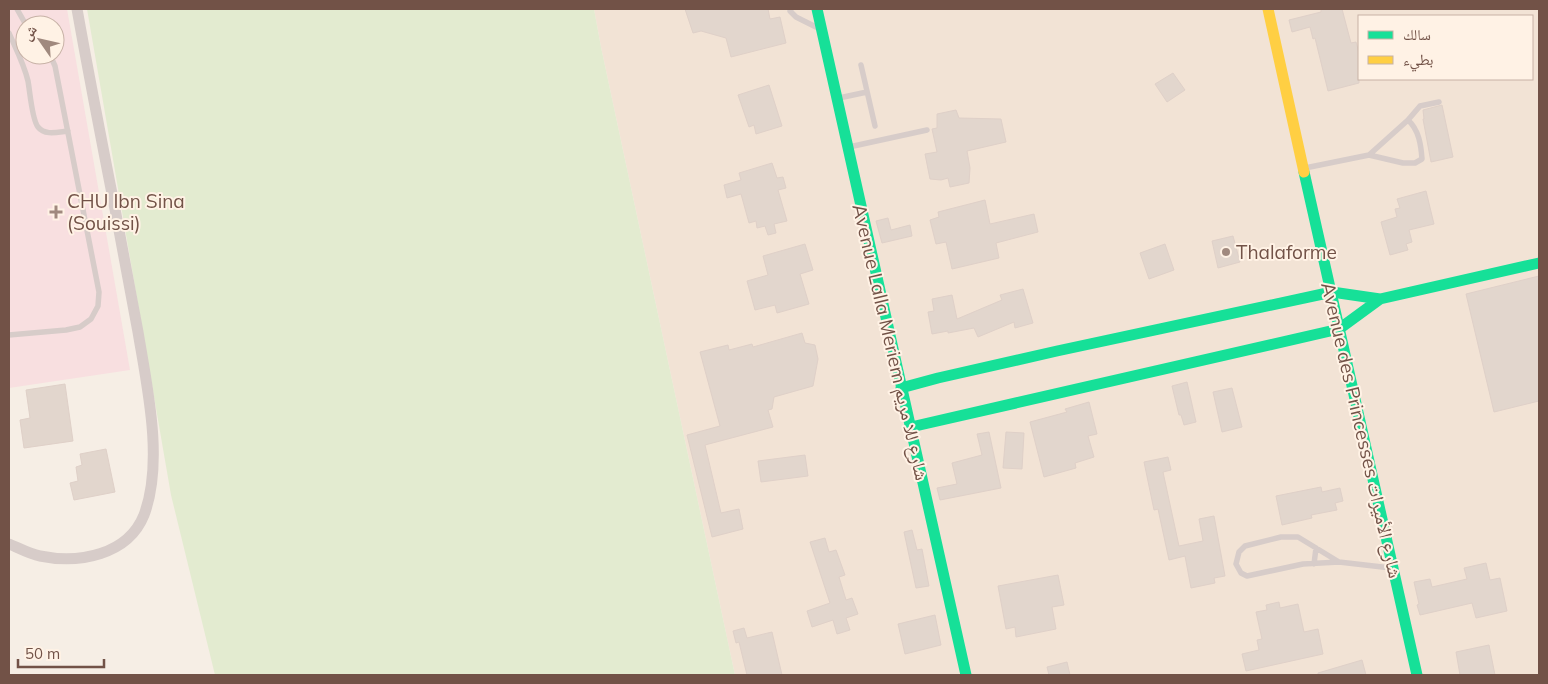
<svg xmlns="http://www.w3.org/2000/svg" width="1548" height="684" font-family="Mulish,'Noto Naskh Arabic',sans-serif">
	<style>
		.residential { fill: #f2e3d5; fill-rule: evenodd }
		.medical { fill: #f8dfe0; fill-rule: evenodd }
		.green { fill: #e3ebd0 }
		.building { fill: #e2d6cd; stroke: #dfd0c8 }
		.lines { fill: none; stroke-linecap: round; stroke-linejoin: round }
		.lane { stroke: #d7ccc9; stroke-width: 5.5 }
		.street { stroke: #d7ccc9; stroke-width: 11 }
		.fast { stroke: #16e098; stroke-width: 11 }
		.slow { stroke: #ffcf43; stroke-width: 11 }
		.poi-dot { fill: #a0897e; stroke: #fff2e5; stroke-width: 2 }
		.labels { text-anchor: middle; stroke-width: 4; stroke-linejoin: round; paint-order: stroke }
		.poi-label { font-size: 19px; fill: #725247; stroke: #fff2e5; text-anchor: start }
		.street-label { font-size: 19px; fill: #725247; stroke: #fff2e5 }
	</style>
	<rect width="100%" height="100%" fill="#f6eee5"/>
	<!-- residential -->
	<path class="residential" d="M594,9H1539V675H735L601,47ZM1359,16H1532V79H1359Z"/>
	<!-- medical -->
	<path class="medical" d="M9,9H67L130,370L9,388ZM25,25H55V55H25Z"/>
	<!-- green -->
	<path class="green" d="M87,9H594L601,47L735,675H215L171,495Z"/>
	<!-- building -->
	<path class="building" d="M685,9H768L770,19L780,17L786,43L731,57L726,38L701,31L693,33Z
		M1321,9H1342L1351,43L1356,42L1359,53V83L1328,91L1315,38L1313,39L1310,27L1292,32L1289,20L1321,12Z
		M1173,73L1185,90L1167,102L1155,84Z
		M769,85L782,126L756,134L754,125L749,127L738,95Z
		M1442,105L1453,157L1431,162L1423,119H1424L1423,110Z
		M956,110L959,118L1001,119L1006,142L967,151L970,168L969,183L950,187L948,178L941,180L930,179L925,154L937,152L932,129L937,128V114Z
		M772,163L777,178L783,177L786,188L778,190L787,221L774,224L776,233L768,235L765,226L757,228L756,221L749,223L741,194L727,198L724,185L741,180L739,173Z
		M1426,191L1434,224L1409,230L1412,242L1406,244L1408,250L1390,255L1381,222L1397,217L1395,209L1400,208L1397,199Z
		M985,200L990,224L1034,214L1038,232L996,243L999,258L952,269L946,242L936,244L930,220L939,217L938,212Z
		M888,218L891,230L910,225L912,236L882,243L876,221Z
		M1233,236L1240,262L1218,268L1212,241Z
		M805,244L813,270L800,274L809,304L777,313L775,305L755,310L747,281L768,275L763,256Z
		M1165,244L1174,270L1149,279L1140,253Z
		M1539,276V401L1494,412L1466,294Z
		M1023,289L1033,323L1015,328L1014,322L978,337L974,328L948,333V331L932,334L928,312L934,311L932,299L952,295L957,319L1002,300L1000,295Z
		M802,333L805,343L815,345L818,359L813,386L774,397L772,409L768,410L773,427L705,445L721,513L739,509L743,529L712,537L687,435L720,426L700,352L728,345L729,350L752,344L753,347Z
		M1187,382L1196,422L1184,425L1181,415H1179L1172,386Z
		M65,384L73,441L24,448L20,420L30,418L26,390Z
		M1232,388L1242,427L1222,432L1213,392Z
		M1089,402L1097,434L1088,436L1094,457L1075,463L1076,468L1044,477L1030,422L1067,412L1065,409Z
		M989,432L1001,488L940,500L937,488L957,484L952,463L982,455L977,434Z
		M1006,432L1024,433L1022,469L1003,468Z
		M106,449L115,492L74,500L70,483L78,481L76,467L82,465L80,454Z
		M805,455L808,476L761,482L758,461Z
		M1168,457L1171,470L1163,472L1179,546L1203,541L1199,519L1214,516L1225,576L1214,578L1215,583L1191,588L1185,556L1169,560L1158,509L1154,510L1144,462Z
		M1321,487L1322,492L1340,488L1343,501L1335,503L1337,510L1311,515L1312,518L1282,525L1276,496Z
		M912,530L917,550L922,549L929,586L916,588L904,532Z
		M825,538L829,552L836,550L845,575L839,577L846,600L852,598L858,614L846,618L850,630L837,634L833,620L812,627L807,611L830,603L810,542Z
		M1486,563L1490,580L1500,578L1507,611L1476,618L1472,603L1420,615L1417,605L1419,604L1414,582L1430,579L1432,587L1467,579L1464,568Z
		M1058,575L1064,605L1052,607L1056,629L1016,637L1015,627L1006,629L998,586Z
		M1279,602L1280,608L1298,604L1304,632L1318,629L1323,654L1246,671L1242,654L1259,650L1257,640L1262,639L1256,612L1267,610L1266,605Z
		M935,615L941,645L905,654L898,624Z
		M744,628L747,638L772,632L782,675H747L739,642L736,643L733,631Z
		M1489,645L1495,675H1460L1456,652Z
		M1362,660L1366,675H1318V673Z
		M1067,662L1070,675H1049L1047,667Z"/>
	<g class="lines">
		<!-- lane -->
		<path class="lane" d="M17,9L26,25
			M791,9L790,11L796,17L820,29
			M9,33C16,49 24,64 28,81C30,92 32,120 38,127C45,136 58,132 68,131
			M861,65L875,126
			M839,98L867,92
			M849,147L927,130
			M1369,155L1403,163H1415L1422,159C1421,145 1419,130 1408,120
			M1305,168L1369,155L1408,120L1420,106L1439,102
			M9,335L66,330L80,327L91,319L98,306L99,292L55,66L50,55
			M1339,562L1303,564L1247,576L1241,573L1236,564L1239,552L1245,546L1281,537H1298L1339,562L1391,568
			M1314,564L1316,548"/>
		<!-- street -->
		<path class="street" d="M9,544C19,548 29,554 40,556C79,564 128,555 144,515C164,462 147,386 138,332C130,291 123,250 115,209C102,143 89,76 77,9"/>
		<!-- fast -->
		<path class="fast" d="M817,9L966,675
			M1304,172L1417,675
			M901,388L938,378L1057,351L1332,292L1380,299L1539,263
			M911,427L1339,329L1380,299"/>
		<!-- slow -->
		<path class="slow" d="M1268,9L1304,172"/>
	</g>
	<!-- markers -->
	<g class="poi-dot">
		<path d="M53.5 204.5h5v5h5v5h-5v5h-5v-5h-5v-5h5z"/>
		<circle cx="1226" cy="252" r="5"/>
	</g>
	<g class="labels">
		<!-- poi labels -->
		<g class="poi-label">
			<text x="67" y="208">CHU Ibn Sina<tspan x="67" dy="22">(Souissi)</tspan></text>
			<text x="1236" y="259">Thalaforme</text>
		</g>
		<!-- street labels -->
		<g class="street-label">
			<text transform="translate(891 342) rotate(77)" y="7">Avenue Lalla Meriem شارع للا مريم</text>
			<text transform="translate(1362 430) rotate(77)" y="7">Avenue des Princesses شارع الأميرات</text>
		</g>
	</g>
	<!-- border -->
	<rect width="1548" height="684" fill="none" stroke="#725247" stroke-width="20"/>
	<!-- legend -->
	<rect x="1358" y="15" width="175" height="65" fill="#fff2e5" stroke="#c7b2a6"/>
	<rect x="1368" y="31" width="25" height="8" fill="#16e098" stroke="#c7b2a6"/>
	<text x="1403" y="40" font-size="15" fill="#725247">سالك</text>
	<rect x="1368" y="56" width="25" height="8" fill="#ffcf43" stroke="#c7b2a6"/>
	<text x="1403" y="65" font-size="15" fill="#725247">بطيء</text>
	<!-- north arrow -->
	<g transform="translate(40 40) rotate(304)"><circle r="24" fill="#fff2e5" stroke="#c7b2a6"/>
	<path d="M0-4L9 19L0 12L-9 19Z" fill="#a0897e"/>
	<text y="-8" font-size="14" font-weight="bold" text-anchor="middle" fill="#725247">ش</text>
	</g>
	<!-- scale -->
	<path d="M18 659v8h86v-8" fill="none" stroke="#725247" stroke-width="2.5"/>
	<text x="25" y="659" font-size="15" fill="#725247" stroke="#fff2e5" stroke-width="4" paint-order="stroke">50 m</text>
</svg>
